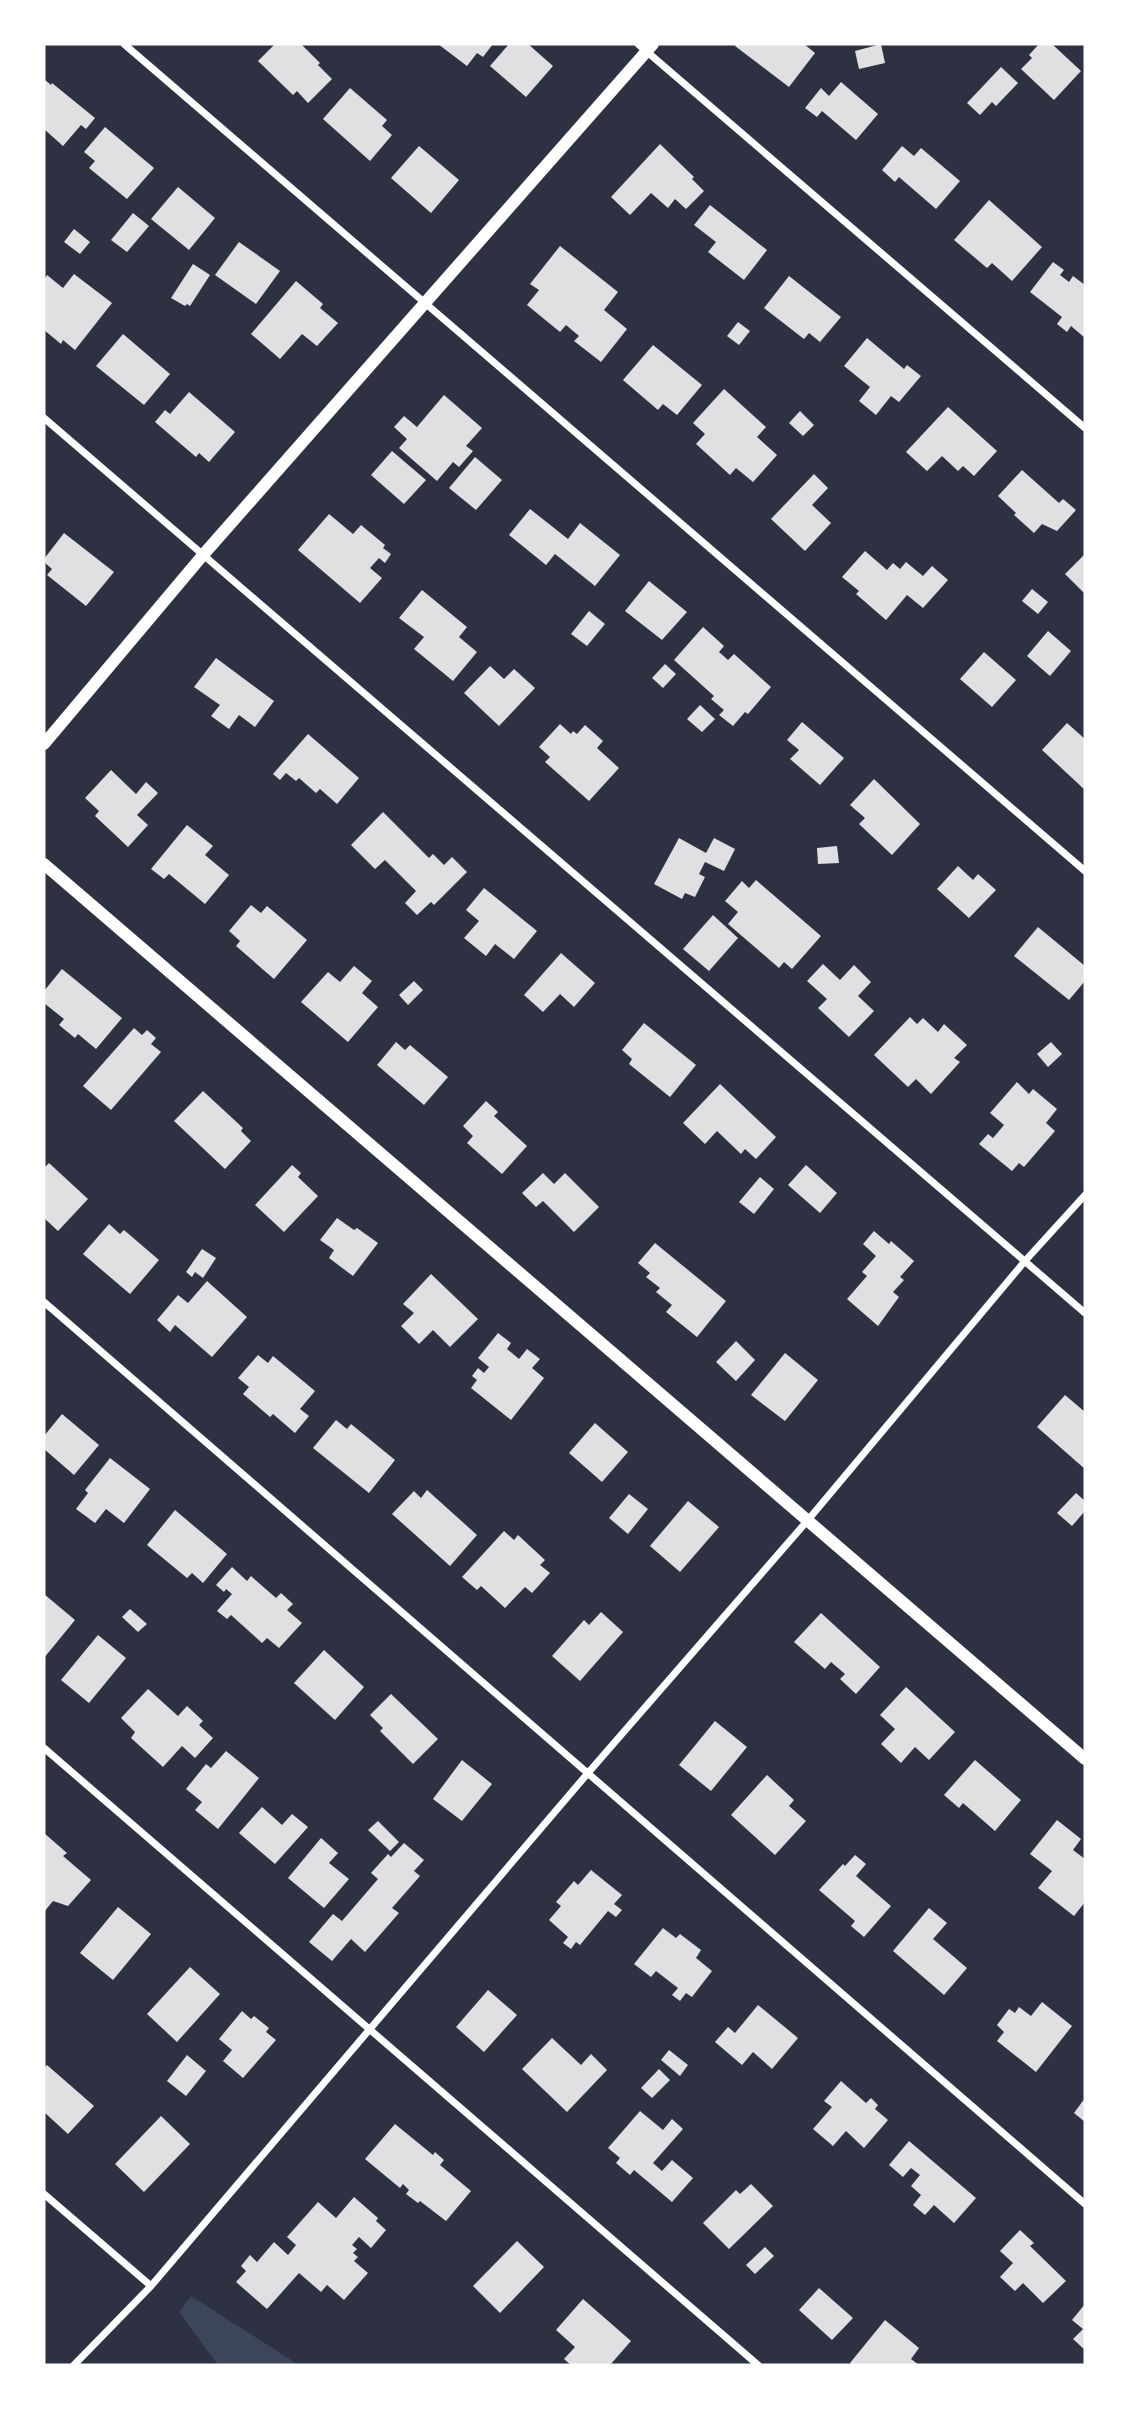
<svg xmlns="http://www.w3.org/2000/svg" width="1129" height="2409" font-family="'PT Sans',sans-serif">
	<style>
		.green { fill: #3c4559 }
		.building { fill: #e0e0e3 }
		.lines { fill: none; stroke-linecap: round; stroke-linejoin: round }
		.minor { stroke: #fff; stroke-width: 7 }
		.tertiary { stroke: #fff; stroke-width: 12 }
	</style>
	<rect width="100%" height="100%" fill="#2d3142"/>
	<!-- green -->
	<path class="green" d="M191,2296L299,2365H218L179,2312Z"/>
	<!-- building -->
	<path class="building" d="M275,44H301L320,63L318,65L332,79L308,103L297,91L293,95L258,61Z
		M438,44H493L483,57L477,53L467,66Z
		M509,44H528L553,66L526,97L490,66Z
		M737,44H804L815,53L789,87L735,46Z
		M881,44L885,63L859,69L855,51Z
		M1039,44H1052L1081,71L1054,100L1021,69L1032,58L1029,55Z
		M1001,67L1018,83L996,106L992,102L980,115L967,103Z
		M44,79L51,85L52,83L95,118L86,129L81,125L63,146L44,129Z
		M841,82L878,114L856,140L822,111L817,117L805,108L821,88L829,96Z
		M350,88L387,120L382,126L392,135L370,161L323,119Z
		M105,127L154,168L127,199L89,168L95,161L84,152Z
		M660,144L694,177L692,179L704,191L686,209L675,199L668,208L651,193L630,215L611,197Z
		M419,146L459,180L431,213L391,178Z
		M902,146L914,156L921,148L960,181L936,209L899,177L895,182L882,170Z
		M178,187L215,218L189,250L151,219Z
		M989,200L1042,247L1012,281L992,263L987,268L954,240Z
		M710,205L767,250L744,280L708,252L716,242L694,225Z
		M133,213L149,226L127,252L111,240Z
		M74,229L90,242L80,254L64,242Z
		M239,242L280,271L256,304L215,275Z
		M560,246L618,292L604,310L627,329L601,362L574,341L579,336L566,325L560,332L527,305L539,290L530,284Z
		M1053,262L1064,270L1060,275L1069,282L1073,276L1085,285V338L1071,326L1067,332L1057,324L1062,317L1030,292Z
		M193,264L210,275L190,306L187,304L185,306L171,298Z
		M74,274L112,303L75,350L63,340L61,344L44,330V280L47,275L63,288Z
		M789,276L841,317L820,342L809,333L804,339L764,308Z
		M296,281L323,304L320,308L338,323L317,346L302,334L280,359L251,334Z
		M738,322L750,331L739,345L727,336Z
		M123,334L170,374L144,405L96,366Z
		M867,338L904,369L907,365L921,376L899,402L891,396L876,415L859,401L870,387L844,366Z
		M653,345L702,385L677,415L663,404L658,410L623,380Z
		M724,389L766,427L757,437L777,455L753,482L736,468L730,475L696,444L705,434L693,423Z
		M189,392L235,432L209,462L199,453L196,457L155,422L165,410L170,414Z
		M444,395L482,428L466,446L473,451L459,467L453,462L437,481L399,448L407,439L394,427L404,416L417,427Z
		M948,407L997,451L974,476L963,466L958,471L942,456L927,471L906,452Z
		M800,411L814,425L803,436L789,423Z
		M392,451L426,480L404,504L371,475Z
		M475,457L502,480L476,510L449,488Z
		M1022,470L1059,503L1063,499L1076,510L1057,531L1042,524L1034,533L1014,515L1016,513L998,496Z
		M814,474L828,488L812,505L831,523L805,551L771,519Z
		M530,509L568,539L580,523L620,555L595,586L555,554L546,565L509,535Z
		M329,514L353,534L361,525L385,545L383,548L391,554L385,563L379,558L370,568L382,578L360,603L298,550Z
		M64,533L114,572L86,606L47,575L52,569L44,562V559Z
		M865,551L887,570L893,563L900,569L906,562L923,576L932,566L948,580L923,608L907,595L886,620L856,594L859,591L842,577Z
		M1085,554V594L1065,574Z
		M649,581L687,612L662,640L625,611Z
		M1032,589L1048,602L1038,614L1022,601Z
		M422,590L467,627L459,637L477,652L453,681L414,649L424,637L399,618Z
		M589,611L605,624L587,646L571,634Z
		M703,627L724,646L719,652L728,660L734,654L771,687L748,714L745,712L733,726L719,715L724,710L711,699L714,696L674,660Z
		M1048,631L1071,651L1050,676L1027,656Z
		M984,652L1016,680L992,707L960,679Z
		M216,658L274,701L255,727L239,715L229,729L211,716L220,705L194,687Z
		M665,664L676,674L663,688L652,678Z
		M490,666L504,679L514,669L535,688L499,726L464,693Z
		M700,705L715,719L702,732L687,719Z
		M802,722L844,758L820,785L790,759L799,750L787,740Z
		M1067,723L1085,739V790L1042,750Z
		M560,724L571,734L573,731L577,734L585,725L603,741L597,748L619,768L589,801L545,762L550,757L539,747Z
		M308,734L359,778L337,804L320,789L316,793L299,778L296,781L286,773L280,780L273,774Z
		M111,770L136,794L146,782L158,793L137,815L148,825L128,847L95,816L99,811L85,798Z
		M874,779L920,824L892,855L859,824L865,818L850,805Z
		M383,812L429,858L433,854L444,865L452,857L467,872L434,905L431,902L417,915L405,903L416,891L385,860L375,869L351,845Z
		M187,825L213,846L205,855L229,875L205,904L169,874L164,879L151,869Z
		M679,838L706,853L714,838L735,849L724,871L705,862L699,874L705,877L695,897L685,893L682,899L654,884Z
		M837,846L839,863L818,864L817,848Z
		M958,866L973,880L978,874L996,890L969,918L937,889Z
		M756,880L821,936L792,969L784,962L779,968L728,924L738,912L725,901L742,881L749,888Z
		M484,888L537,931L514,959L495,944L486,956L464,938L479,921L466,910Z
		M251,905L261,913L267,906L307,940L274,979L236,946L240,941L229,931Z
		M713,915L738,938L709,971L683,949Z
		M1038,927L1085,966V981L1069,1000L1014,956Z
		M561,953L595,983L574,1007L560,994L543,1012L524,995Z
		M823,964L840,980L854,965L871,982L858,996L874,1011L849,1037L818,1008L827,999L807,981Z
		M354,966L372,981L362,993L378,1007L348,1042L301,1002L328,972L340,982Z
		M62,969L122,1018L96,1049L78,1034L75,1038L59,1025L64,1019L44,1003V991Z
		M414,981L423,990L408,1005L399,995Z
		M910,1017L917,1024L923,1018L938,1032L944,1024L967,1045L954,1058L960,1062L931,1094L916,1079L908,1087L874,1055Z
		M644,1023L696,1065L670,1097L629,1064L632,1059L622,1050Z
		M134,1028L142,1035L147,1030L156,1038L151,1044L161,1052L111,1110L83,1086Z
		M396,1042L405,1050L410,1045L448,1077L424,1105L377,1065Z
		M1051,1042L1062,1054L1048,1067L1037,1054Z
		M1017,1082L1029,1094L1033,1089L1057,1109L1046,1123L1055,1131L1024,1167L1019,1163L1012,1171L979,1144L988,1134L993,1138L1004,1125L990,1113Z
		M720,1084L776,1137L756,1159L745,1149L741,1154L717,1131L705,1144L683,1123Z
		M203,1091L243,1128L241,1131L251,1141L225,1169L174,1121Z
		M486,1101L498,1112L494,1116L527,1146L502,1174L467,1143L473,1136L463,1126Z
		M49,1163L88,1199L58,1231L44,1218V1168Z
		M292,1165L301,1173L298,1177L318,1196L284,1232L255,1205Z
		M806,1165L837,1193L820,1213L788,1185Z
		M543,1173L554,1184L565,1173L599,1207L574,1232L543,1201L536,1207L522,1193Z
		M760,1177L774,1189L754,1214L739,1202Z
		M337,1218L354,1230L357,1228L378,1243L353,1276L329,1258L334,1250L320,1240Z
		M109,1224L120,1234L124,1230L159,1260L130,1294L83,1254Z
		M874,1231L889,1244L891,1241L914,1261L900,1277L904,1280L893,1292L899,1297L878,1326L847,1299L867,1276L862,1272L876,1256L863,1244Z
		M655,1243L726,1301L697,1337L666,1312L672,1305L656,1292L660,1288L646,1277L650,1273L638,1263Z
		M202,1249L216,1258L203,1278L195,1272L192,1277L186,1272Z
		M431,1274L478,1319L450,1347L433,1330L419,1344L401,1326L414,1313L403,1304Z
		M207,1281L247,1317L212,1357L175,1325L170,1332L157,1320L178,1295L188,1303Z
		M498,1333L511,1343L507,1349L519,1359L527,1349L540,1359L532,1368L544,1378L511,1420L471,1388L477,1380L472,1376L478,1368L484,1373L489,1367L478,1358Z
		M736,1341L755,1360L736,1381L716,1362Z
		M785,1353L818,1380L785,1421L751,1395Z
		M258,1355L268,1363L273,1356L315,1391L300,1409L309,1416L295,1433L273,1414L270,1417L243,1394L249,1387L238,1378Z
		M1065,1395L1085,1412V1469L1037,1427Z
		M62,1414L99,1445L74,1475L44,1449V1436Z
		M336,1420L347,1429L351,1424L395,1460L369,1493L313,1448Z
		M595,1423L628,1452L602,1482L569,1453Z
		M110,1458L150,1489L124,1523L106,1509L95,1523L76,1509L88,1493L85,1490Z
		M427,1490L477,1535L450,1566L392,1514L414,1491L421,1498Z
		M1076,1493L1085,1501V1511L1072,1526L1057,1513Z
		M629,1494L648,1509L628,1534L609,1518Z
		M688,1501L719,1527L680,1572L650,1546Z
		M175,1510L227,1554L203,1583L192,1573L187,1578L147,1545Z
		M504,1531L514,1540L518,1535L545,1560L540,1565L550,1573L532,1593L525,1587L505,1608L481,1586L477,1590L462,1577Z
		M232,1567L247,1581L251,1576L276,1598L281,1593L293,1604L287,1610L302,1623L279,1648L267,1638L262,1643L231,1615L227,1619L217,1611L232,1594L226,1589L224,1592L216,1585Z
		M44,1594L75,1620L44,1658Z
		M130,1609L147,1624L138,1632L122,1617Z
		M601,1612L623,1632L580,1681L552,1656L584,1620L589,1625Z
		M821,1613L880,1667L856,1694L840,1679L845,1674L831,1662L825,1669L794,1642Z
		M98,1635L126,1658L89,1703L61,1680Z
		M324,1650L364,1687L335,1720L294,1683Z
		M906,1687L955,1732L929,1760L915,1747L901,1763L881,1744L895,1729L880,1715Z
		M148,1689L178,1716L187,1706L203,1721L199,1725L213,1738L195,1758L182,1746L163,1767L131,1738L135,1732L121,1718Z
		M391,1694L438,1739L413,1764L380,1731L383,1728L370,1715Z
		M715,1721L747,1747L711,1791L679,1765Z
		M226,1751L259,1778L218,1829L195,1810L202,1802L186,1789L206,1764L211,1768Z
		M462,1760L492,1784L462,1821L433,1799Z
		M975,1760L1021,1800L995,1831L963,1803L959,1808L944,1795Z
		M767,1775L794,1800L789,1806L806,1821L775,1855L731,1815Z
		M262,1807L282,1825L292,1814L308,1827L275,1864L239,1833Z
		M1057,1820L1081,1839L1073,1850L1085,1859V1902L1074,1916L1038,1888L1052,1871L1030,1854Z
		M378,1821L399,1842L390,1851L368,1830Z
		M44,1833L67,1853L63,1856L91,1880L68,1906L53,1901L44,1912Z
		M321,1838L338,1853L329,1863L349,1879L324,1908L288,1878Z
		M404,1843L424,1860L414,1871L420,1876L392,1908L399,1913L365,1952L351,1939L332,1961L309,1942L333,1914L342,1921L378,1879L371,1873L388,1854L391,1857Z
		M855,1855L866,1864L856,1876L891,1906L864,1937L851,1926L855,1921L819,1890L843,1864L845,1866Z
		M591,1870L622,1895L614,1904L622,1910L616,1917L608,1911L580,1945L576,1942L571,1949L563,1943L568,1937L549,1920L561,1906L556,1902L574,1881L578,1885Z
		M118,1907L151,1934L113,1980L80,1953Z
		M929,1908L947,1923L933,1939L967,1968L944,1995L893,1951Z
		M663,1928L676,1938L680,1934L701,1950L696,1958L712,1971L692,1997L686,1993L680,2001L672,1995L678,1988L656,1971L651,1977L634,1964Z
		M190,1967L220,1994L177,2042L147,2014Z
		M488,1990L517,2015L484,2052L456,2027Z
		M1042,2002L1072,2026L1036,2072L997,2041L1004,2032L997,2025L1009,2009L1015,2013L1019,2007L1031,2016Z
		M758,2005L798,2038L772,2069L753,2052L742,2065L715,2042L728,2027L735,2033Z
		M242,2011L251,2019L254,2016L269,2028L266,2032L276,2040L243,2078L223,2061L232,2050L219,2039Z
		M552,2038L581,2065L591,2054L607,2070L567,2112L522,2069Z
		M669,2050L688,2065L680,2076L661,2060Z
		M187,2055L206,2071L186,2096L167,2081Z
		M47,2065L94,2106L68,2134L44,2112V2068Z
		M659,2069L670,2080L652,2098L641,2088Z
		M841,2081L866,2103L871,2098L878,2105L875,2109L888,2120L864,2148L846,2131L833,2146L813,2129L832,2107L824,2101Z
		M1085,2098V2122L1074,2113Z
		M640,2111L663,2130L672,2119L683,2129L653,2163L662,2171L672,2160L693,2178L672,2202L634,2170L630,2175L616,2163L620,2158L608,2148Z
		M161,2116L190,2144L144,2192L115,2164Z
		M395,2124L433,2155L435,2152L444,2160L440,2165L471,2191L446,2221L420,2201L418,2203L406,2194L409,2190L403,2184L400,2188L365,2159Z
		M909,2141L976,2198L954,2223L934,2205L925,2215L913,2205L921,2195L911,2186L920,2175L911,2168L903,2177L889,2165Z
		M751,2184L773,2206L729,2249L703,2223L736,2190L740,2194Z
		M354,2197L378,2218L376,2221L386,2230L371,2248L359,2237L352,2245L357,2249L353,2253L358,2257L354,2261L368,2273L344,2300L327,2285L321,2292L299,2273L267,2309L236,2282L246,2271L241,2266L250,2255L257,2262L274,2242L288,2255L296,2245L287,2237L318,2202L336,2218Z
		M1020,2230L1034,2243L1030,2246L1066,2281L1043,2303L1023,2283L1015,2291L1000,2277L1013,2263L1000,2251Z
		M517,2241L544,2267L500,2313L473,2286Z
		M765,2247L774,2256L755,2274L746,2265Z
		M819,2288L853,2318L832,2340L799,2310Z
		M583,2299L631,2341L610,2365H571L564,2359L575,2347L556,2330Z
		M1085,2304V2350L1073,2339L1083,2329L1072,2320Z
		M885,2320L919,2348L911,2359L919,2365H852L850,2363Z"/>
	<g class="lines">
		<!-- minor -->
		<path class="minor" d="M124,44L1085,871
			M638,44L1085,428
			M44,418L1085,1313
			M44,1302L1085,2204
			M44,1748L758,2365
			M44,2194L151,2286
			M74,2365L151,2286L588,1773L808,1520L1025,1261L1085,1195"/>
		<!-- tertiary -->
		<path class="tertiary" d="M44,744L203,555L653,44
			M44,864L1085,1759"/>
	</g>
	<!-- border -->
	<rect width="1129" height="2409" fill="none" stroke="#ffffff" stroke-width="91"/>
</svg>
